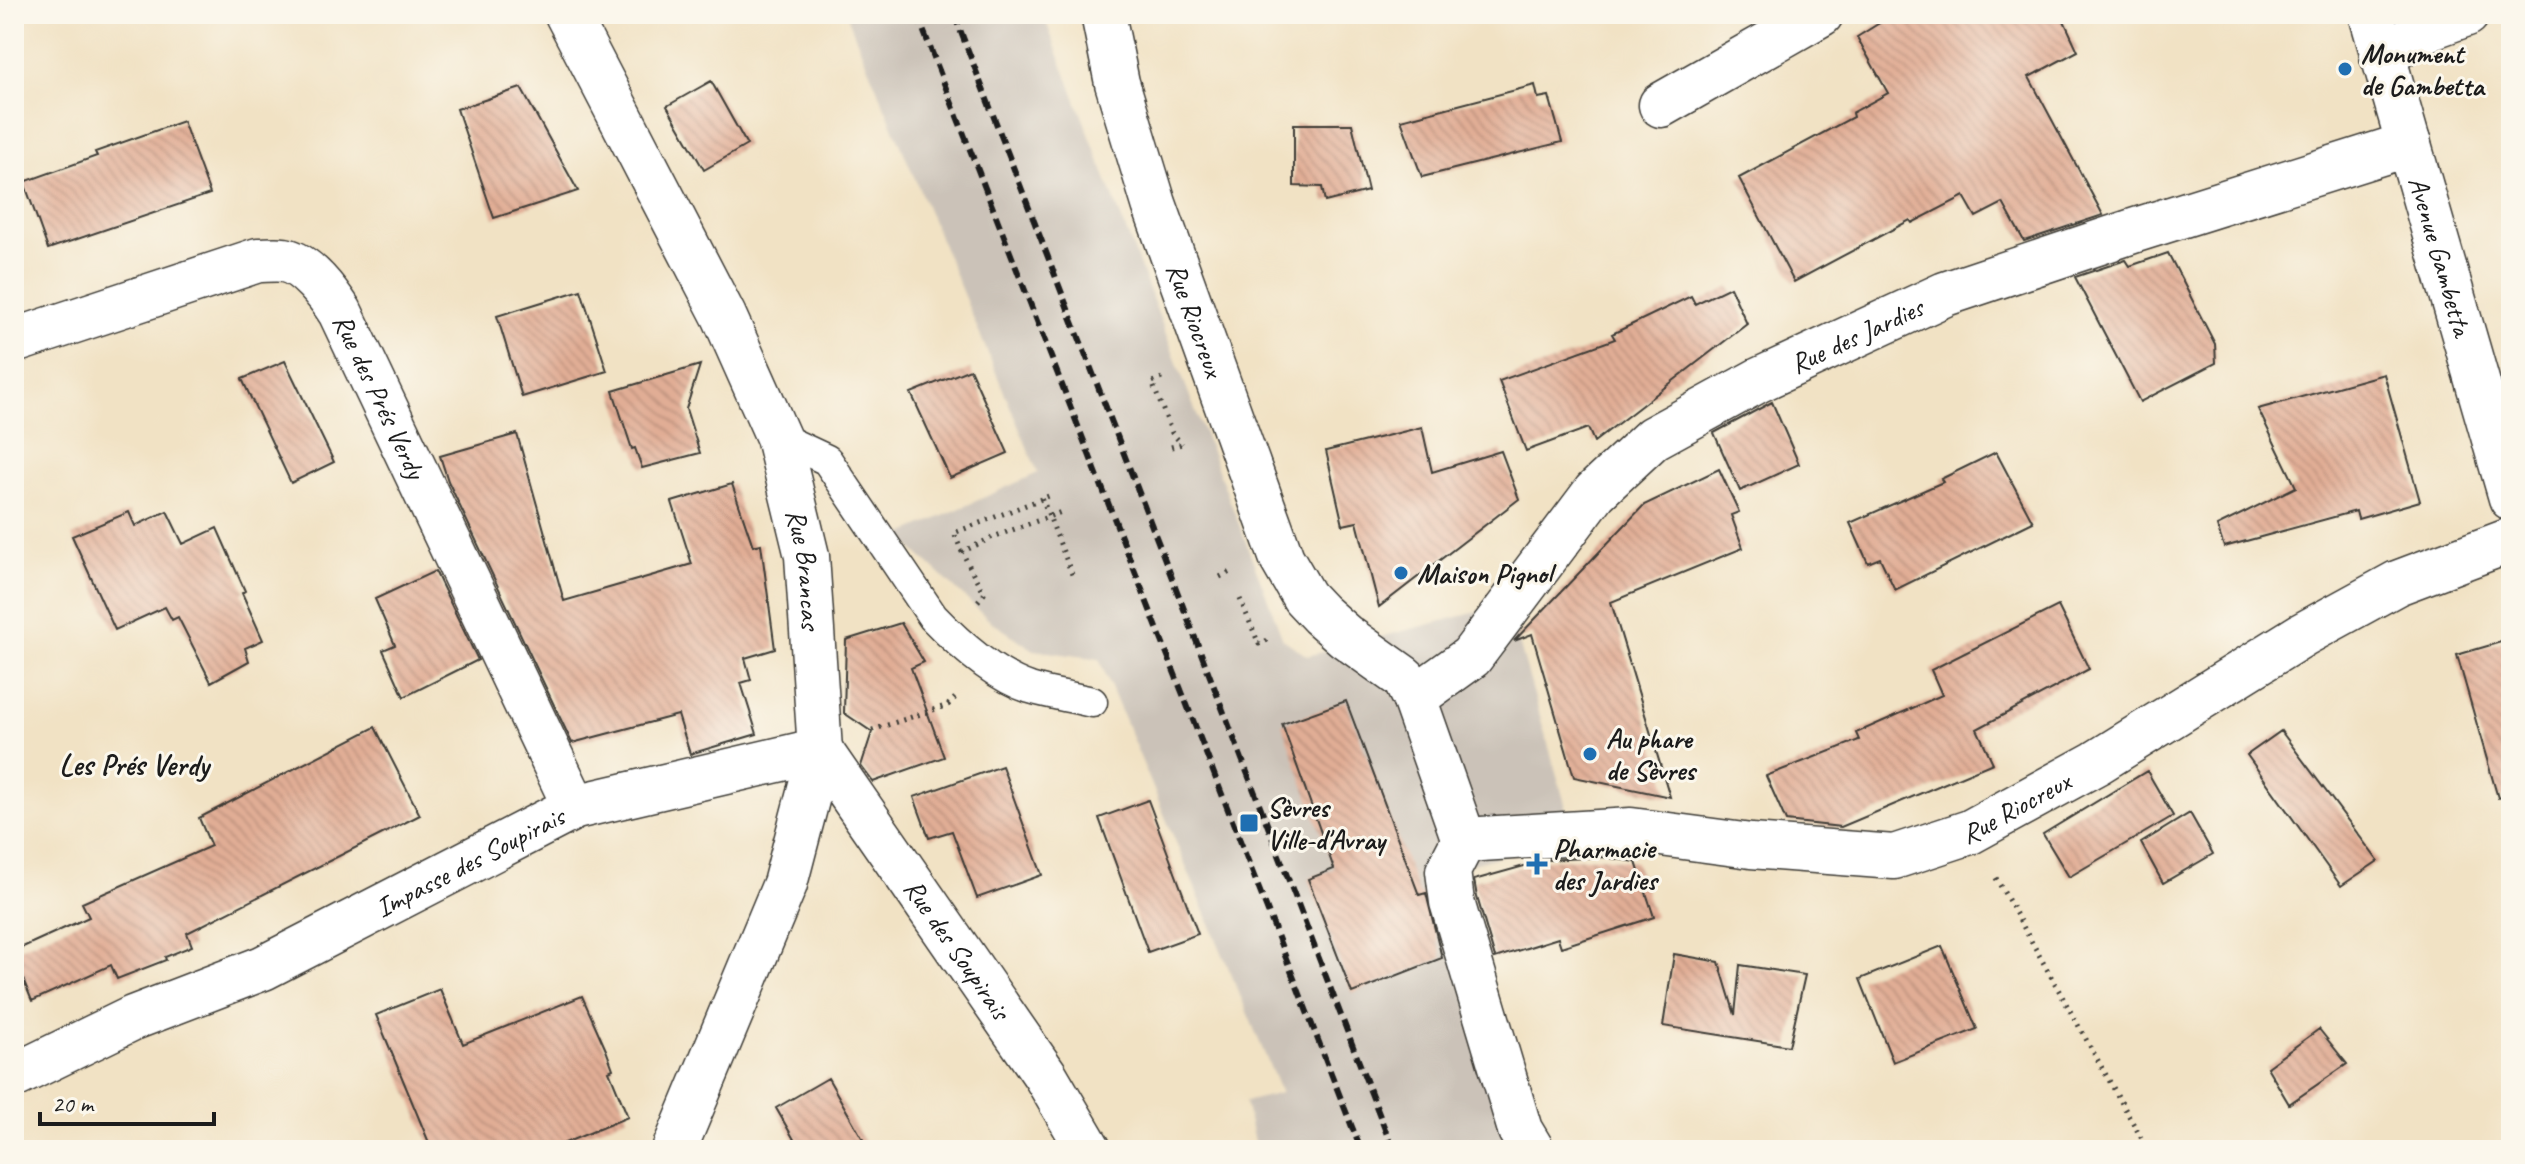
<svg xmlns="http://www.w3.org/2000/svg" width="2525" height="1164" font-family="Caveat,sans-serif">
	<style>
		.railway { fill: #cbc2b8 }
		.building { fill: url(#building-back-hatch) }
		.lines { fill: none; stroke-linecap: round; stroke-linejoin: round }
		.lane-casing { stroke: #3c3a35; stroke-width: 33 }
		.street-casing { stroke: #3c3a35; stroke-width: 47 }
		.path { stroke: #3c3a35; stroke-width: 5; stroke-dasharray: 2 6; stroke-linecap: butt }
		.lane { stroke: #fff; stroke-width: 30 }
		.street { stroke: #fff; stroke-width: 44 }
		.rail { stroke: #1c1c1c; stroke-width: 6; stroke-dasharray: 12 6; stroke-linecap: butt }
		.poi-dot { fill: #1f6fb2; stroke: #fbf7ec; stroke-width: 3 }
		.labels { text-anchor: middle; stroke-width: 6; stroke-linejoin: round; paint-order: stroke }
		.poi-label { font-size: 28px; font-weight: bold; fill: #1c1c1c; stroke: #fbf7ec; text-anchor: start }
		.street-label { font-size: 28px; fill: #1c1c1c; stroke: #fbf7ec }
		.neighbourhood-label { font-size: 30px; font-weight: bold; fill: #1c1c1c; stroke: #fbf7ec }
	</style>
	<defs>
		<pattern id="building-back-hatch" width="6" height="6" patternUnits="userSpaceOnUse" patternTransform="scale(2)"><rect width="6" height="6" fill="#e1ad95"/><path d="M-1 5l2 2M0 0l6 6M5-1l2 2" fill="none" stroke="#c09480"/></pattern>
	</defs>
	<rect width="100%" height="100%" fill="#fbf7ec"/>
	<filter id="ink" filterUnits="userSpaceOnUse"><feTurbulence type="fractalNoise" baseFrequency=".0125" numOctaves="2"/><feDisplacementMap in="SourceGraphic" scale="16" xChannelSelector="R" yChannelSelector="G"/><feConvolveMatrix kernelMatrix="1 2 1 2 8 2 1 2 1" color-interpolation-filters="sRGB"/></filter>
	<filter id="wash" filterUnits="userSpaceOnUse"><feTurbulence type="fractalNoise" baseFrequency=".006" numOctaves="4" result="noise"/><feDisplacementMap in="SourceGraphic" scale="32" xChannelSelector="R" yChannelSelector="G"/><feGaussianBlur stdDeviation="1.8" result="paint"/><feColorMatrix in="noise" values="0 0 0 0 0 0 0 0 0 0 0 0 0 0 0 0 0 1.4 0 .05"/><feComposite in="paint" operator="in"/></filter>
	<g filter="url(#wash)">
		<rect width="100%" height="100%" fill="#f1e2c4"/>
		<!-- railway -->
		<path class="railway" d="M846,14H1043L1283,639L1307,656L1508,604L1574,835L1448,871L1517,1150H1256L1245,1102L1281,1093L1099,659L1034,650L989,620L899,536L1038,473Z"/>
		<g id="blocks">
			<!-- building -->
			<path class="building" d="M1894,14H2061L2078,51L2029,77L2103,215L2024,241L2003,203L1976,217L1964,196L1912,223L1910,220L1794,282L1739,178L1853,117L1852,113L1888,93L1857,37Z
				M711,81L747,145L704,170L667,106Z
				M1535,85L1538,98L1549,96L1562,142L1422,177L1401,120Z
				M521,88L578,191L494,218L457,109Z
				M183,121L210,194L48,249L24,182L97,156L95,152Z
				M1294,124H1352L1368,191L1325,202L1322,187L1294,186Z
				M2168,253L2215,344L2216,363L2140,402L2075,277L2126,260L2130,266Z
				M1730,287L1747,324L1594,442L1588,428L1526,451L1499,381L1615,339L1612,334L1691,296L1695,304Z
				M581,290L607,371L522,397L497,316Z
				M285,361L334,462L291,483L242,379Z
				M700,365L686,409L700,453L642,468L635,448L632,449L613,391Z
				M970,369L1008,453L950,478L911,393Z
				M2384,374L2420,501L2358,519L2356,511L2224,547L2217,526L2296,487L2258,409Z
				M1772,402L1799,464L1740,491L1714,433Z
				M1422,427L1432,472L1501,451L1519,499L1379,607L1357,522L1343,525L1326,451Z
				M517,434L564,601L692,564L672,502L732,484L753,546L761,544L775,649L745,658L751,680L741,683L757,734L690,754L678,715L572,743L448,481L440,456Z
				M1996,452L2033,522L1895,590L1880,558L1868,563L1850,523L1943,482L1941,479Z
				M1719,469L1739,512L1731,515L1743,548L1611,602L1670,797L1574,777L1532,634L1514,641L1644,505Z
				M167,511L183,544L217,528L245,591L242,593L263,640L245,648L249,661L211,682L178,617L172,620L165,607L115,630L72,536L129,512L135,526Z
				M435,571L478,660L404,697L383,650L395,645L375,599Z
				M2058,606L2089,669L1977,729L1993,763L1841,827L1786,821L1766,776L1859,740L1856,733L1942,695L1931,670Z
				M901,623L924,662L911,668L944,757L873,782L861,766L872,732L844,713L846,640Z
				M2511,639V796L2498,798L2457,655Z
				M1346,701L1419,895L1426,893L1442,958L1352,993L1308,879L1334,869L1282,724Z
				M375,727L420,815L187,933L192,946L165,957L166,960L117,979L111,965L32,1001L14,957V951L89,917L82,903L211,846L199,818Z
				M2281,731L2378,861L2341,886L2247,755Z
				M1002,766L1042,875L977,898L952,831L929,838L914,797Z
				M2147,771L2173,816L2069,877L2043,834Z
				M1148,800L1198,934L1148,952L1099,818Z
				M2190,813L2213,854L2163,883L2141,843Z
				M1604,857L1636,862L1654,917L1561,947L1558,938L1495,958L1477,897L1474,880L1546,860Z
				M1942,946L1977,1029L1893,1062L1860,979Z
				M1674,954L1719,962L1735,1015L1740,965L1805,975L1789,1046L1663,1026Z
				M440,989L463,1044L582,996L606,1050L613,1069L609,1071L628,1117L548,1150H432L376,1015Z
				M2319,1029L2347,1064L2289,1104L2267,1067Z
				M828,1078L869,1150H800L776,1108Z"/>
		</g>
	</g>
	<g filter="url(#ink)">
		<use href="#blocks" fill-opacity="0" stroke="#3c3a35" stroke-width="2"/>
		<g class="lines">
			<defs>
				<path id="lane" d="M778,437L827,460L933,617C959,644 994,676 1030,688C1050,694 1072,697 1092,702"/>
				<g id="street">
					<path id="s1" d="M567,14L724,316L778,437L807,556L820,750L785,884L674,1150"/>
					<path id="s2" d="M1103,14L1117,83L1154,204L1282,559L1304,597L1320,614L1345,636L1404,678L1414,698L1464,840L1448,871L1452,902L1520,1130L1532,1150"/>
					<path id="s3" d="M2371,14L2511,498"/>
					<path d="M2382,56L2431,27L2467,14"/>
					<path d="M1661,105L1821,14"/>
					<path id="s4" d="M14,341L258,260C266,260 276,259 284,260C306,264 329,295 340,312L575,807"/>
					<path id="s5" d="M1414,698L1471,657L1595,492L1653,438L1759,380L1945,294L2136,230L2409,144"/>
					<path id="s6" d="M820,750L1045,1075L1089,1150"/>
					<path id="s7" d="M1464,840L1631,830L1751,846L1894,857L1970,832L2096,763L2302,635L2397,583L2511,540"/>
					<path id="s8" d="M14,1076L133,1018L263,968L575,807L820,750"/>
				</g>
			</defs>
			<!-- lane casing -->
			<use href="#lane" class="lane-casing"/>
			<!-- street casing -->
			<use href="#street" class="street-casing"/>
			<!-- path -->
			<path class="path" d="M1162,378L1152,382L1172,433L1182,444
				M1171,447L1182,444L1183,447
				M1042,498L1073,577
				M962,552L954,533L1054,494
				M1220,577L1230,572L1229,569
				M1240,599L1259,644L1272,638
				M978,601L984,594L962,552L993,537L1064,511
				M872,730L948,705L955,698
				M1996,878L2148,1150"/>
			<!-- lane -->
			<use href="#lane" class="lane"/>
			<!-- street -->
			<use href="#street" class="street"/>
			<!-- rail -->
			<path class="rail" d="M917,14L1361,1150
				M954,14L1393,1150"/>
		</g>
	</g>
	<!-- markers -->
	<g class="poi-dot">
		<circle cx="2345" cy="69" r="8"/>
		<circle cx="1401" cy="573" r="8"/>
		<circle cx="1590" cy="754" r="8"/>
		<rect x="1239" y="813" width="20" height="20" rx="4"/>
		<path d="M1533 852h8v8h8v8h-8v8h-8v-8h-8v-8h8z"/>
	</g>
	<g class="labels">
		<!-- poi labels -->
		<g class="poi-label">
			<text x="2361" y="63">Monument<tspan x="2361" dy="32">de Gambetta</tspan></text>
			<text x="1417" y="583">Maison Pignol</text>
			<text x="1606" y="748">Au phare<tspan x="1606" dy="32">de Sèvres</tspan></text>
			<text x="1267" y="817">Sèvres<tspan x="1267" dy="32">Ville-d'Avray</tspan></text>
			<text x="1553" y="858">Pharmacie<tspan x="1553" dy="32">des Jardies</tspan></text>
		</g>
		<!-- street labels -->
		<g class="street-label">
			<text dy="10" stroke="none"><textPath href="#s3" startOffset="252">Avenue Gambetta</textPath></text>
			<text dy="10" stroke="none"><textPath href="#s2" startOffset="320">Rue Riocreux</textPath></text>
			<text dy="10" stroke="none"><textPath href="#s5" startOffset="584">Rue des Jardies</textPath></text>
			<text dy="10" stroke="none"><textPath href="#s4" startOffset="454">Rue des Prés Verdy</textPath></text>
			<text dy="10" stroke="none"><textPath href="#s1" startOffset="608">Rue Brancas</textPath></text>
			<text dy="10" stroke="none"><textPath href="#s7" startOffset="564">Rue Riocreux</textPath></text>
			<text dy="10" stroke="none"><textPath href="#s8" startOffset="504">Impasse des Soupirais</textPath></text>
			<text dy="10" stroke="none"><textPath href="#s6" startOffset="242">Rue des Soupirais</textPath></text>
		</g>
		<!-- neighbourhood labels -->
		<g class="neighbourhood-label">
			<text x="134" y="775">Les Prés Verdy</text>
		</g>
	</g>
	<!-- margin -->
	<rect width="2525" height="1164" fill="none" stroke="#fbf7ec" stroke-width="48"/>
	<!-- scale -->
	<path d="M40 1112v12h174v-12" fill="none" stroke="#1c1c1c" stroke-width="4"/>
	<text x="52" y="1112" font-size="24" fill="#1c1c1c" stroke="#fbf7ec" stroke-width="6" paint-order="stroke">20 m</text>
</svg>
